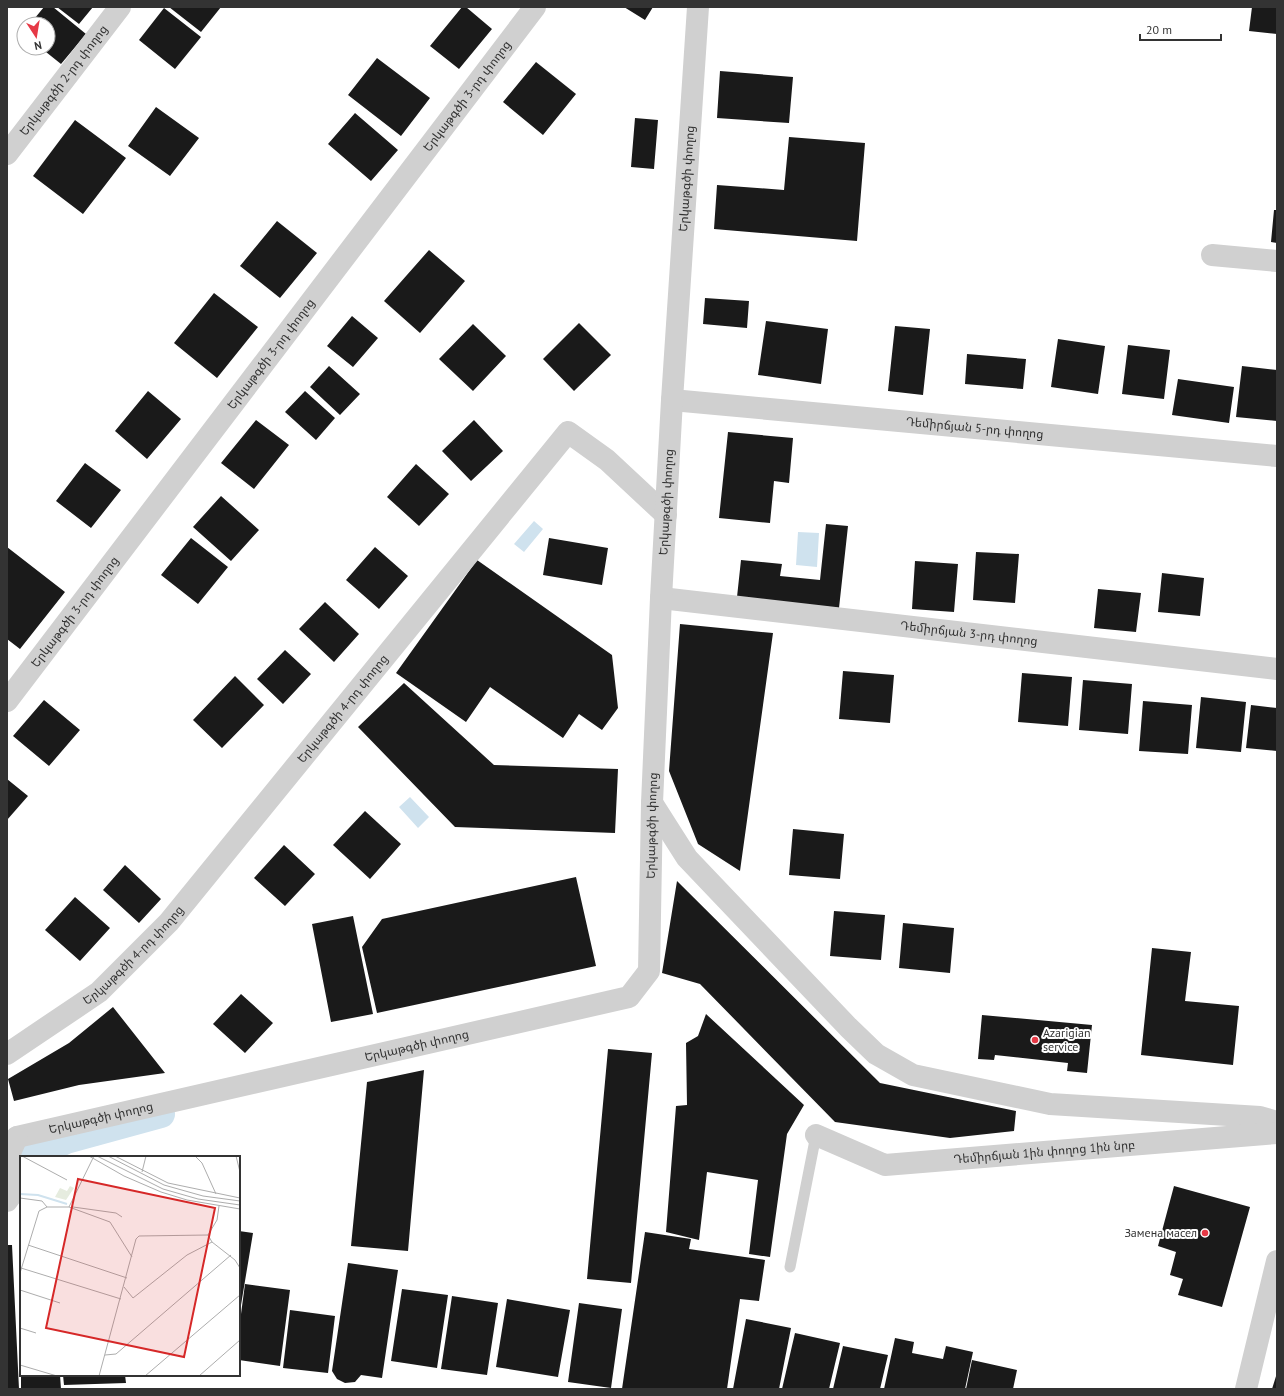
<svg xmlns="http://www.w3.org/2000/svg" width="1284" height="1396" font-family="'PT Sans','Noto Sans Armenian',sans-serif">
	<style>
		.water { fill: #cfe2ee }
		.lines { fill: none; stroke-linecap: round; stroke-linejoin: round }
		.canal { stroke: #cfe2ee; stroke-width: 28 }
		.building { fill: #1a1a1a }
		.service { stroke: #d0d0d0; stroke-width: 11 }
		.minor { stroke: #d0d0d0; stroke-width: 22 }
		.tertiary { stroke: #d0d0d0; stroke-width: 22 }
		.poi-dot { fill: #e63946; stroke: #fff; stroke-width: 1.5 }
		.labels { text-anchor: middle; stroke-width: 4; stroke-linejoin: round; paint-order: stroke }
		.street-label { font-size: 12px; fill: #333; stroke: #fff }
		.poi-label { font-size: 12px; fill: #333; stroke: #fff; text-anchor: start }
		.inset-river { fill: none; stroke: #cfe2ee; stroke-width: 2 }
		.inset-road { fill: none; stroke: #adadad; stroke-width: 1 }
		.view { fill: #d62828; fill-opacity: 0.15; stroke: #d62828; stroke-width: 2 }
		.inset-edge { fill: none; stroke: #333; stroke-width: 2 }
	</style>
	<rect width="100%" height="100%" fill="#fff"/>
	<!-- water -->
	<path class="water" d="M534,521L543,529L524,552L514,544Z
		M798,532L819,533L817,567L796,565Z
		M410,797L429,817L418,828L399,807Z"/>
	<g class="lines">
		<!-- canal -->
		<path class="canal" d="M30,1157L66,1140L161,1114"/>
	</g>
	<!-- building -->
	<path class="building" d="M44,7H53L86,34L61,64L41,48H48V24H30Z
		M57,7H93L79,24Z
		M169,7H221L201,32Z
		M462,7H466L492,29L459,69L430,46Z
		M624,7H653L645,20Z
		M1252,7H1277V34L1249,31Z
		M164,8L201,37L175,69L139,40Z
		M377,58L430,98L401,136L348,95Z
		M536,62L576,94L543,135L503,102Z
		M720,71L793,77L789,123L717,118Z
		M156,107L199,138L170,176L128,146Z
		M355,113L398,150L371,181L328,144Z
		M635,118L658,120L654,169L631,167Z
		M75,120L126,158L83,214L33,176Z
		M789,137L865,143L857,241L714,229L717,185L784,190Z
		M1274,210H1277V243L1271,242Z
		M277,221L317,253L280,298L240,266Z
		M429,250L465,281L420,333L384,301Z
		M214,293L258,327L217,378L174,343Z
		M705,298L749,301L747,328L703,324Z
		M352,316L378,338L353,367L327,346Z
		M766,321L828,329L821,384L758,375Z
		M579,323L611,355L574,391L543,359Z
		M473,324L506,356L473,391L439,359Z
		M895,326L930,329L923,395L888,391Z
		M1058,339L1105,346L1098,394L1051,387Z
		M1128,345L1170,350L1164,399L1122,394Z
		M967,354L1026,359L1023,389L965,384Z
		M329,366L360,394L340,415L310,387Z
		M1242,366L1277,370V421L1236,417Z
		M1178,379L1234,387L1229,423L1172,415Z
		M148,391L181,419L147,459L115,431Z
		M305,391L335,418L316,440L285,412Z
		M256,420L289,445L254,489L221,463Z
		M474,420L503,451L471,481L442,451Z
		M728,432L793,438L789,483L774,481L770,523L719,518Z
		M85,463L121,490L91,528L56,501Z
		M416,464L449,494L419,526L387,497Z
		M221,496L259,530L231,561L193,527Z
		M826,524L848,526L839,608L737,597L741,560L782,564L780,576L820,580Z
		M191,538L228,567L198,604L161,575Z
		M549,538L608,548L602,585L543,575Z
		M7,547L65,592L20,649L7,639Z
		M375,547L408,576L379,609L346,580Z
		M976,552L1019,554L1015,603L973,600Z
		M477,560L612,655L618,708L602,730L579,714L563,738L490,687L466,722L396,673Z
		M915,561L958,564L954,612L912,609Z
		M1162,573L1204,578L1200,616L1158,612Z
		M1098,589L1141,593L1136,632L1094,628Z
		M325,602L359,634L334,662L299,629Z
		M680,624L773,633L740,871L698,844L669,771Z
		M285,650L311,674L283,704L257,679Z
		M843,671L894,675L890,723L839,719Z
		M1022,673L1072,677L1068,726L1018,722Z
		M235,676L264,705L222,748L193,720Z
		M1083,680L1132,684L1128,734L1079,730Z
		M404,683L494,765L618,769L615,833L455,827L358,727Z
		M1201,697L1246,702L1241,752L1196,748Z
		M44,700L80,730L49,766L13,736Z
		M1143,701L1192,705L1188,754L1139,751Z
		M1251,705L1277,708V751L1246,748Z
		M7,779L28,796L7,820Z
		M365,811L401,844L370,879L333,845Z
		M793,829L844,834L840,879L789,875Z
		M284,845L315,874L285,906L254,878Z
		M125,865L161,899L139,923L103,890Z
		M576,877L596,966L377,1013L362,947L382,919Z
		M677,881L880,1083L1016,1111L1014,1131L950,1138L835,1122L700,984L662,973Z
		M75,897L110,928L80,961L45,930Z
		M834,911L885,915L881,960L830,956Z
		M353,916L373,1014L331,1022L312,924Z
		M903,923L954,928L950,973L899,968Z
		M1152,948L1191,952L1185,1001L1239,1006L1233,1065L1141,1055Z
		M241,994L273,1023L245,1053L213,1024Z
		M113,1007L165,1073L79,1085L14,1101L8,1079L69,1043Z
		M706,1014L804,1105L787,1134L770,1257L749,1254L758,1180L707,1172L699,1240L666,1232L676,1106L687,1105L686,1043L698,1036Z
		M982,1015L1092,1025L1087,1073L1067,1071L1068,1063L995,1055L994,1060L978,1059Z
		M608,1049L652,1053L631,1283L587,1279Z
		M424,1070L408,1251L351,1246L367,1082Z
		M1174,1186L1250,1207L1222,1307L1178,1295L1183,1279L1170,1275L1176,1252L1158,1246Z
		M239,1231L253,1233L240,1311L239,1310Z
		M645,1232L691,1239L689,1249L765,1260L759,1301L740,1299L727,1389H622Z
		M7,1245H12L19,1389H7Z
		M348,1263L398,1270L382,1378L361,1375L355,1382L345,1383L337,1379L332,1371Z
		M245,1284L290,1290L280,1366L239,1360V1329Z
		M402,1289L448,1295L437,1368L391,1361Z
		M452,1296L498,1303L487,1375L441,1369Z
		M507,1299L570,1310L558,1377L496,1367Z
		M579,1303L622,1309L611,1388L568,1382Z
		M290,1310L335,1316L328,1373L283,1368Z
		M19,1314H21V1345H20Z
		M746,1319L791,1328L779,1389H733Z
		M795,1333L840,1343L829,1389H782Z
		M895,1338L914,1342L912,1353L943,1359L946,1346L973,1352L965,1389H884Z
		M843,1346L888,1355L880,1389H833Z
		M972,1360L1017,1370L1013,1389H966Z
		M1277,1373V1389H1272Z
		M21,1375H60L61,1389H21Z
		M63,1375H125L126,1383L64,1385Z"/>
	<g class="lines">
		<!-- service -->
		<path class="service" d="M790,1267L816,1135"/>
		<!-- minor -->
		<g class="minor">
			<path id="s1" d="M7,154L120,7"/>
			<path d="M1212,255L1277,261"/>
			<path id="s2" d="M672,400L1277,456"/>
			<path id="s3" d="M661,598L1277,669"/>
			<path id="s4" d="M7,701L535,7"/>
			<path d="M652,803L687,858L848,1027L876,1054L913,1075L1050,1104L1260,1117L1277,1122"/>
			<path id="s5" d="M7,1054L99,992L169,922L568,432L607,460L666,515"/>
			<path id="s6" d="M816,1135L885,1165L1277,1133"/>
			<path id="s7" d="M17,1137L629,997L649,971L652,803L661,598L672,400L698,7"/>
			<path d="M7,1201L15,1190L9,1155L17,1137"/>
		</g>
		<!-- tertiary -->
		<path class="tertiary" d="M1246,1389L1277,1261"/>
	</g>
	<!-- markers -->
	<g class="poi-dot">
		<circle cx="1035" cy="1040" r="4"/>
		<circle cx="1205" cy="1233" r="4"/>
	</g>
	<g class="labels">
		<!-- street labels -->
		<g class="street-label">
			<text dy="4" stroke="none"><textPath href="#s1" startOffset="93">Երկաթգծի 2-րդ փողոց</textPath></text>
			<text dy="4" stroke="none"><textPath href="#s4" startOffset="760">Երկաթգծի 3-րդ փողոց</textPath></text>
			<text dy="4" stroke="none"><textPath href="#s7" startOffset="1454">Երկաթգծի փողոց</textPath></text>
			<text dy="4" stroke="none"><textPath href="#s4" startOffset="436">Երկաթգծի 3-րդ փողոց</textPath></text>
			<text dy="4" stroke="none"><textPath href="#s2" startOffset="304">Դեմիրճյան 5-րդ փողոց</textPath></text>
			<text dy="4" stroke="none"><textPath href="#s7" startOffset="1130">Երկաթգծի փողոց</textPath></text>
			<text dy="4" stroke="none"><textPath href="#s4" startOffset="112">Երկաթգծի 3-րդ փողոց</textPath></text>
			<text dy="4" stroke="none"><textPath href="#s3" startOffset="310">Դեմիրճյան 3-րդ փողոց</textPath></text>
			<text dy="4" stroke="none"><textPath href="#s5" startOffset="485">Երկաթգծի 4-րդ փողոց</textPath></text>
			<text dy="4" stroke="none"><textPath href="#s7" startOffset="806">Երկաթգծի փողոց</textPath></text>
			<text dy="4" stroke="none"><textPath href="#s5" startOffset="161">Երկաթգծի 4-րդ փողոց</textPath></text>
			<text dy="4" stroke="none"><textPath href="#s7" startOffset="410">Երկաթգծի փողոց</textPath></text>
			<text dy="4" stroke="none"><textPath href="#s7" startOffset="86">Երկաթգծի փողոց</textPath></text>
			<text dy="4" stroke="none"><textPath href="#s6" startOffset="235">Դեմիրճյան 1ին փողոց 1ին նրբ</textPath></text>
		</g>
		<!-- poi labels -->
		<g class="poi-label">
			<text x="1043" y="1037">Azarigian<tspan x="1043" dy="14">service</tspan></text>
			<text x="1197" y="1237" text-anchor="end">Замена масел</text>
		</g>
	</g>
	<!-- overview -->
	<g transform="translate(20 1156)">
		<rect width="220" height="220" fill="#fff"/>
		<path d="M50,30L54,32L46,44L35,41L40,32L47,35Z" fill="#e6ecdf"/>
		<path class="inset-river" d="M0,38L18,39L47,48"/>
		<path class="inset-road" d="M2,0L47,24M69,0L104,20L141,36L167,44L220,53M77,0L143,33L178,43L220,49M88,0L144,29L183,40L220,45M95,0L148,27L220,42M175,0L182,7L196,38M216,0L220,16M122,16L126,0M0,42L22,45L27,51M49,51L90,66L112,101M53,51L96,57L102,61M188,79L192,86L215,104L220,112M188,79L197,64L199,50M8,89L107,122M1,112L101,143M0,117L19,55L27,51H49L74,0M104,131L113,142L167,99L192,86M0,134L40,147M0,172L16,177M85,199L96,198L211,99M0,209L37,220M79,220L116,83L119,80L188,79M125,220L220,139M179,220L220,184"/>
		<path class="view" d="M58,23L195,52L164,201L26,172Z"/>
		<rect width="220" height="220" class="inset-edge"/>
	</g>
	<!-- border -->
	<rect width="1284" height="1396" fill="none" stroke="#333333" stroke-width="16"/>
	<!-- north arrow -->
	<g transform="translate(36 36) rotate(168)"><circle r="19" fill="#ffffff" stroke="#adadad"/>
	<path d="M0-3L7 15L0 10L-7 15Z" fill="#e63946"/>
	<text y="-6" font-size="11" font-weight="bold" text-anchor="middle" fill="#333333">N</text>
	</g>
	<!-- scale -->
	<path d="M1140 34v6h81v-6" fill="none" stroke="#333333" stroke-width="2"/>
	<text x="1146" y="34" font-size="12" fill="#333333" stroke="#ffffff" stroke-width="3" paint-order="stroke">20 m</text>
</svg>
